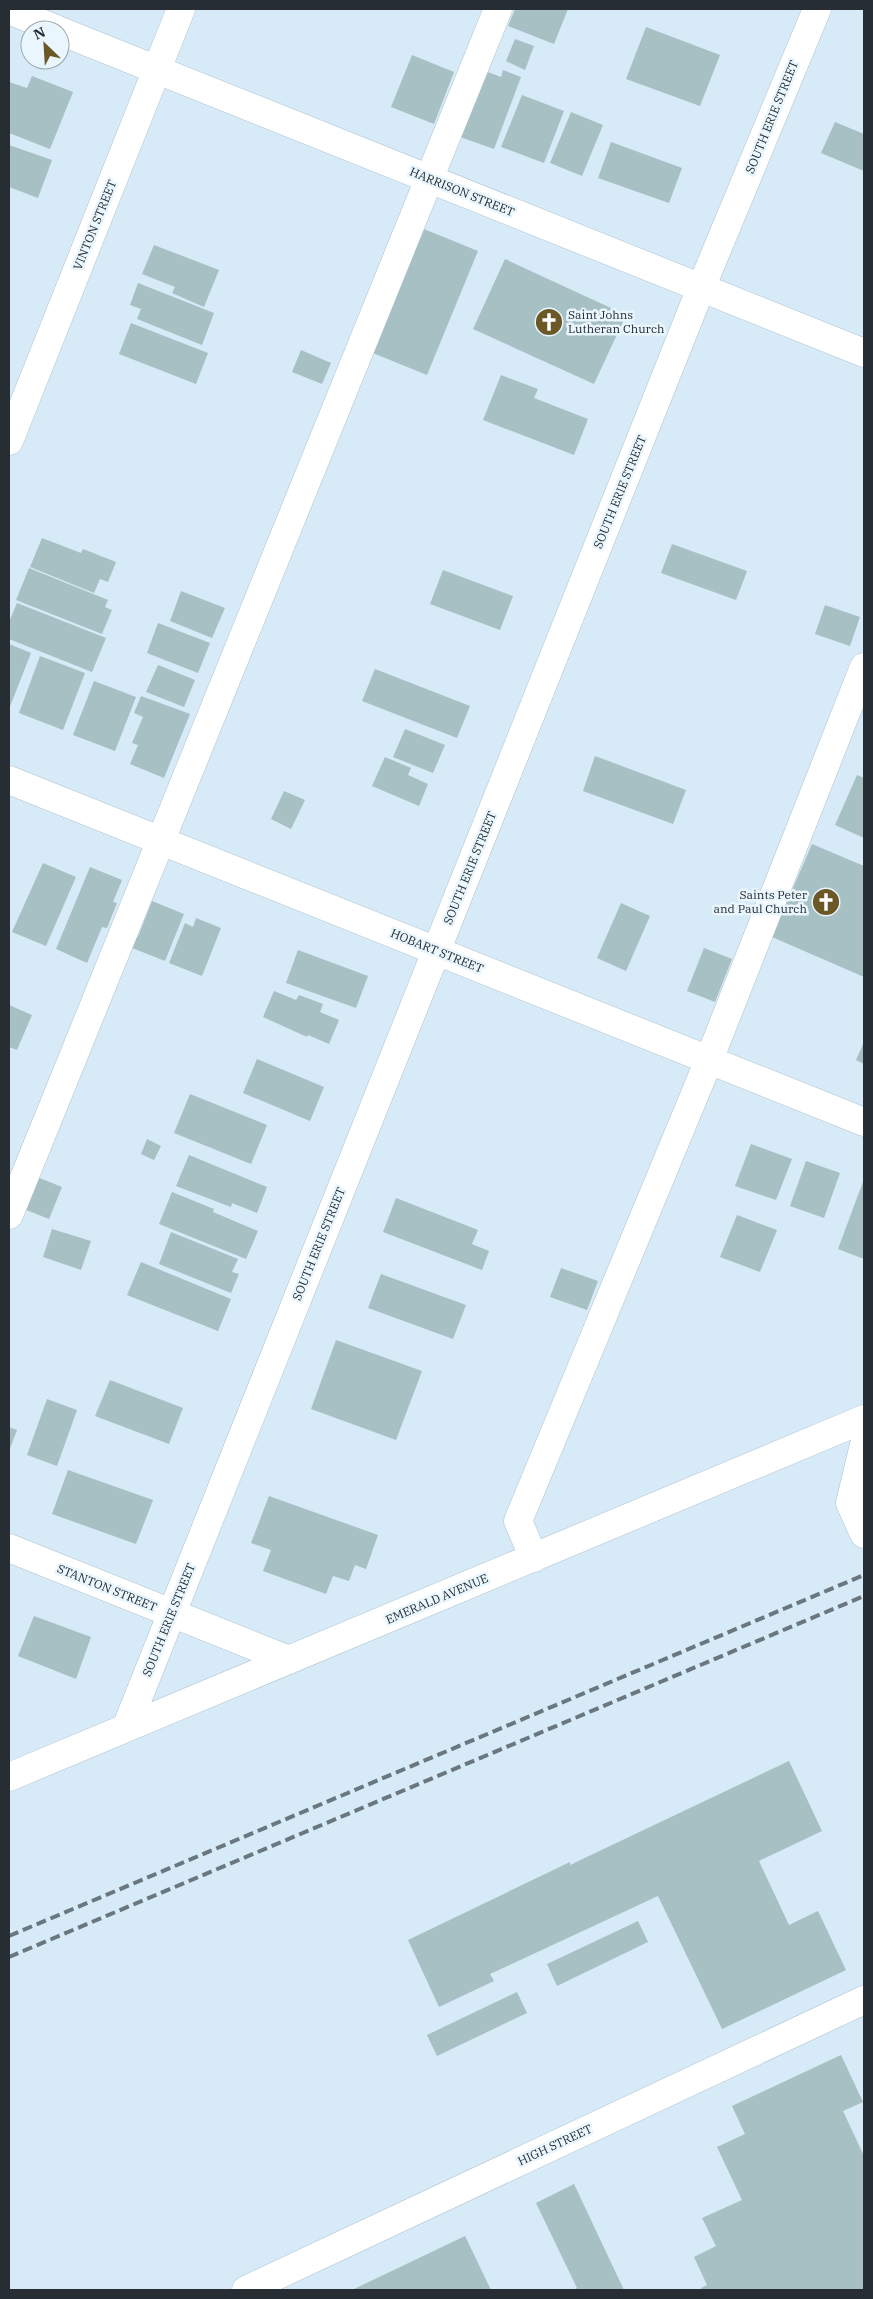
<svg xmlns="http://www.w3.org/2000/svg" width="873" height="2299" font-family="'IBM Plex Serif',serif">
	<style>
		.building { fill: #a7c0c3 }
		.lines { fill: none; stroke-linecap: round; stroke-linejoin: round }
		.minor-casing { stroke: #afc3cf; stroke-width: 29 }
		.minor { stroke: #fff; stroke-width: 28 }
		.rail { stroke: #6a777f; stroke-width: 4; stroke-dasharray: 10 5; stroke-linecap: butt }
		.labels { text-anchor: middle; stroke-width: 5; stroke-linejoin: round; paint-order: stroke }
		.street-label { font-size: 12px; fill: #262e33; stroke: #eaf6fe }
		.poi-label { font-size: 12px; fill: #262e33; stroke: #eaf6fe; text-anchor: start }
	</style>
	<rect width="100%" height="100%" fill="#d6eaf7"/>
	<!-- building -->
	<path class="building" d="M515,9H568L554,44L508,26Z
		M646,27L720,55L700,106L626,79Z
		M515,39L534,46L525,70L506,61Z
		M412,55L454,72L434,124L391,107Z
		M503,70L521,77L494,149L460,137L485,71L501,77Z
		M32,76L73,92L50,149L9,133V82L27,88Z
		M522,95L564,111L544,163L501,147Z
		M571,112L603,125L582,176L550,163Z
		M835,122L864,134V171L821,153Z
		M611,142L682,168L669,203L598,178Z
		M9,145L52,160L38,198L9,187Z
		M419,227L478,251L427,375L368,351Z
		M154,245L219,270L204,307L172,293L175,287L142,274Z
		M505,259L626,315L594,384L473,329Z
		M138,283L214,313L202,345L137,319L141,309L130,305Z
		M131,323L208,353L196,384L119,354Z
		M301,350L331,363L322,384L292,372Z
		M501,375L538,389L534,398L588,419L574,455L483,420Z
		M42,538L81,553L83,549L116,562L108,582L100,579L94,593L30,567Z
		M672,544L747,571L736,600L661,573Z
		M29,568L108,600L105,607L112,610L102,634L16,600Z
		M443,570L513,596L500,630L430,604Z
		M181,591L225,608L212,638L170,621Z
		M17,603L106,638L92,672L9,639V622Z
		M825,605L860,617L850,646L815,634Z
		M158,623L210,643L198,673L147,653Z
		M9,644L31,653L9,709Z
		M40,656L85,673L63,730L19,713Z
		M158,665L195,680L184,707L146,692Z
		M375,669L470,706L457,738L362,701Z
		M94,681L136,697L115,751L73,735Z
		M141,696L190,714L164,778L130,764L138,745L132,743L143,717L134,713Z
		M405,729L445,745L433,773L393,757Z
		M595,756L686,790L673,824L583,791Z
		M385,757L411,768L408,775L428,784L419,806L372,786Z
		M857,775L864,778V838L835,825Z
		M284,791L305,800L291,829L271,819Z
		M812,844L864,866V977L772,937Z
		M43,863L76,877L46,946L12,932Z
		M90,867L122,880L113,902L117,903L107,928L102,927L87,963L56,949Z
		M152,901L184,914L165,961L127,946L131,934L138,937Z
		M621,903L650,916L626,971L597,958Z
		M196,918L221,928L202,976L169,963L185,923L193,927Z
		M704,948L732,959L715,1002L687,991Z
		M298,950L368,976L356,1008L286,983Z
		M274,991L296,1000L299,995L323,1004L320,1012L339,1020L329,1044L308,1035L307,1037L263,1017Z
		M9,1005L32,1015L17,1050L9,1047Z
		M864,1042V1064L856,1060Z
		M257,1059L324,1087L310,1121L243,1093Z
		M190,1094L267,1125L251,1164L174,1133Z
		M147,1139L161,1146L154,1160L141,1154Z
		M751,1144L792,1159L776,1200L735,1186Z
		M189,1155L267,1187L257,1213L232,1203L231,1207L176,1186Z
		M806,1161L840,1173L824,1218L790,1206Z
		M37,1177L62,1187L49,1219L24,1209Z
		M864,1179V1259L838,1249Z
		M172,1192L214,1209L213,1212L258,1231L246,1259L159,1224Z
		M396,1198L478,1230L472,1244L489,1251L482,1270L383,1232Z
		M737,1215L777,1230L760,1272L720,1257Z
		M52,1229L91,1241L81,1270L43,1257Z
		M171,1232L238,1259L232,1272L239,1274L231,1293L159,1264Z
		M141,1262L231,1299L218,1331L127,1295Z
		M561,1268L598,1281L587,1310L550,1297Z
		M381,1274L466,1305L453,1339L368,1308Z
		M336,1340L422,1371L396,1440L311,1409Z
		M110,1380L183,1408L169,1444L95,1416Z
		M47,1399L77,1410L57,1466L27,1455Z
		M9,1427L17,1430L9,1451Z
		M68,1470L153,1500L136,1544L52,1514Z
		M269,1496L378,1535L366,1569L355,1565L349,1581L333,1576L326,1594L263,1571L271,1550L251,1543Z
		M34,1616L91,1637L76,1679L18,1656Z
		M789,1761L822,1831L759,1861L789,1925L818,1911L846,1970L722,2029L658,1896L490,1974L494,1981L439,2007L408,1940L570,1862V1865Z
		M638,1921L648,1942L557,1986L547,1964Z
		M517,1992L527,2013L437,2056L427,2035Z
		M841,2055L863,2102L843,2111L864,2156V2290H702L701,2288L707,2285L694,2257L716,2246L702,2218L742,2200L717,2147L745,2134L732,2106Z
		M574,2184L624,2290H573L577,2288L536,2203Z
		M465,2236L491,2290H352Z"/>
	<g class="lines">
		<defs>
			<path id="minor" d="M9,10L58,30
				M60,31L864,353
				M9,441L181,9
				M9,780L864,1122
				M9,1215L498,9
				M864,1445L850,1503L864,1534
				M9,1548L289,1660
				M534,1558L518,1521L709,1060L864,667
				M126,1728L701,288L817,9
				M9,1777L864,1419
				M246,2290L864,2000"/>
		</defs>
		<!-- minor casing -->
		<use href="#minor" class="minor-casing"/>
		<!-- minor -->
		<use href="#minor" class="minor"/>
		<!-- rail -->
		<path class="rail" d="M9,1936L864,1575
			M9,1957L864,1596"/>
	</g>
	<!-- icons -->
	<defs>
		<symbol id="church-disc" viewBox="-11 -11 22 22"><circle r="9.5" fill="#6b5826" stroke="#eaf6fe"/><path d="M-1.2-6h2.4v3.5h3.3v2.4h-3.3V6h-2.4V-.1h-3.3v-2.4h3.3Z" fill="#fff"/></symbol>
	</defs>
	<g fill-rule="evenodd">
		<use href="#church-disc" x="533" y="306" width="32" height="32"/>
		<use href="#church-disc" x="810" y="886" width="32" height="32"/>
	</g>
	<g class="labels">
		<!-- street labels -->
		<g class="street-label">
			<text transform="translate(772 117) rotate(-68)" y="4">SOUTH ERIE STREET</text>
			<text transform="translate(462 192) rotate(22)" y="4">HARRISON STREET</text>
			<text transform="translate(95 225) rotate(-68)" y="4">VINTON STREET</text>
			<text transform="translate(620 492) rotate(-68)" y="4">SOUTH ERIE STREET</text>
			<text transform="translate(470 868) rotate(-68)" y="4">SOUTH ERIE STREET</text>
			<text transform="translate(437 951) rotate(22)" y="4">HOBART STREET</text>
			<text transform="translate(319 1244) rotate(-68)" y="4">SOUTH ERIE STREET</text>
			<text transform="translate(107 1588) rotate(22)" y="4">STANTON STREET</text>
			<text transform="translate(437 1599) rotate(-23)" y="4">EMERALD AVENUE</text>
			<text transform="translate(169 1620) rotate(-68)" y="4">SOUTH ERIE STREET</text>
			<text transform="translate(555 2145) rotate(-25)" y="4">HIGH STREET</text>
		</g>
		<!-- poi labels -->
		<g class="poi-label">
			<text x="568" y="319">Saint Johns<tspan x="568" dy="14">Lutheran Church</tspan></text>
			<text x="807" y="899" text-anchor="end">Saints Peter<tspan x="807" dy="14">and Paul Church</tspan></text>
		</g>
	</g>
	<!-- border -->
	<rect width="873" height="2299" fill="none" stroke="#262e33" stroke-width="20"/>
	<!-- north arrow -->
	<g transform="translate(45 45) rotate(335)"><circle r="24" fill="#eaf6fe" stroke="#9ca6ad"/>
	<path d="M0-4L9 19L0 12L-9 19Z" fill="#6b5826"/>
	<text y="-8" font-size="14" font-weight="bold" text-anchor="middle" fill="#262e33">N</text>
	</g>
</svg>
